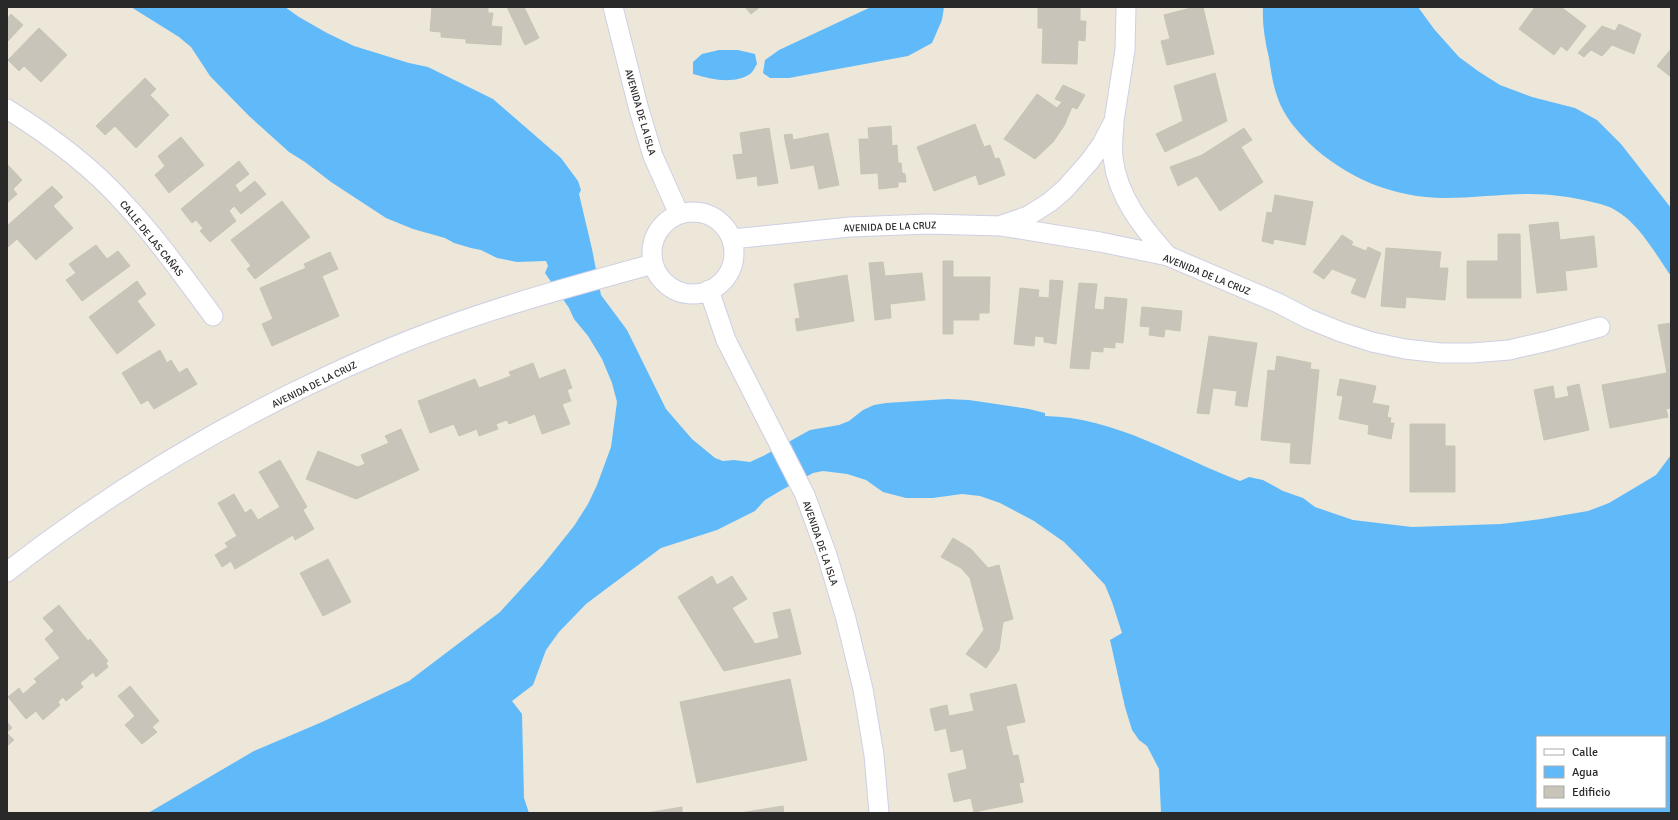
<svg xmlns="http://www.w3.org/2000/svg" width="1678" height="820" font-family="Signika,sans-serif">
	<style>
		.water { fill: #60bafa; fill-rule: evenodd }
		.building { fill: #c8c4b9; stroke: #c8c4b2 }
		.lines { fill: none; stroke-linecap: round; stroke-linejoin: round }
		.street-casing { stroke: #cecfe4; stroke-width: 21 }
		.street { stroke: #fff; stroke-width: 19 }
		.labels { text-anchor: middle; stroke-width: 3; stroke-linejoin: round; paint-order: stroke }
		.street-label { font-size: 10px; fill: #292929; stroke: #fff }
	</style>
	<rect width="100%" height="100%" fill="#ede7d9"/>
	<!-- water -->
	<path class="water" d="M131,7H285L299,17L327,33L354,46L409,63L428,67L493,99L561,158L578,181L581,190L579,194L592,249L601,295L627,330L666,409L692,439L715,458L723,461L734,460L750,462L765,455L810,430L839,425L849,421L863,410L874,405L886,403L947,399L969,400L1029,409L1045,413V416C1115,417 1177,457 1240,481L1249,477L1263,480L1283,491L1303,498L1315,507L1353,520L1412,527L1501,524L1541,519L1588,511L1609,503L1656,475L1671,455V813H1161L1159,769L1147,746L1139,740L1132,730L1125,707L1110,640L1122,633L1112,602L1105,585L1078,556L1064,542L1034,521L1000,503L980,496L962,494L933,498H906L883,492L866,480L847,474L823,471L813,473L780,491L765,500L755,511L717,530L661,548L606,589L586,604L559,632L546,650L533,685L512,701L522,714L524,798L529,813H148L254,751L322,722L409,681L500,612L542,566L574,526L588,504L597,485L611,447L617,402L612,383L602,359L588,336L574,319L569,308L545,273L548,266L546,261L517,262L497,258L481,250L471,248L454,243L445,238L413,229L386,218L331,182L305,162L289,152L249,116L210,76L191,47L179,37ZM1537,737H1665V807H1537Z
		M871,7H944L942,20L932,43L908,56L789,78H770L763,73L765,60L779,50Z
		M1263,7H1418L1434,29L1459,57L1478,71L1500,85L1532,97L1575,108L1597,120L1621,144L1671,208V276C1656,255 1639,223 1615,210C1609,206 1600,204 1592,202C1573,197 1550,194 1530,194C1502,194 1474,198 1445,198C1394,198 1346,178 1309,143C1297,131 1284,116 1278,99C1273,86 1271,71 1269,58C1265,41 1262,24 1263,7Z
		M719,50H738L755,54L757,64C755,67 753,72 750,74C733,85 711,79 693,74V62L702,54Z"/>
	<!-- building -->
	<path class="building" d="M432,7H488V13H493L491,26L502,27L501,45L466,43V39L441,37V32L430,31Z
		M507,7H524L539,38L525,45Z
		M745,7H760L751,14Z
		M1043,7H1080V21H1086L1085,41L1078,40L1077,64L1042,63L1043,28H1038V8L1043,9Z
		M1195,7H1203L1214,54L1167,65L1161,41L1170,39L1164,15Z
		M1535,7H1561L1586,26L1567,51L1561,46L1554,55L1519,29Z
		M11,14L23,25L7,42V19Z
		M1619,24L1641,34L1634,54L1612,45L1602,56L1591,50L1584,57L1578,53L1602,26L1615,31Z
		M39,28L67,55L41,82L24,66L19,71L8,60Z
		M1671,49V77L1657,66Z
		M1215,73L1227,121L1165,152L1156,134L1183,121L1174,86Z
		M145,78L156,89L150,95L169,115L136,148L115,126L105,135L96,126Z
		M1063,85L1085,95L1077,109L1072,107L1064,126L1053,142L1035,159L1004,139L1037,94L1057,108L1062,102L1055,99Z
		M975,124L984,147L990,145L995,159L999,158L1005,175L979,185L976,175L934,191L917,147Z
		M891,126L892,146L897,145L898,163H901L902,173L905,174L906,182H898V187L879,189L878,173L861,174L859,139H869L868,128Z
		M769,128L778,183L758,186L757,176L737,179L733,155L743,154L740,133Z
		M1244,128L1252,140L1241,147L1263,182L1220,211L1197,176L1178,186L1170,167L1202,155Z
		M828,133L839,185L819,189L814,165L791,169L784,135L792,134L793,140Z
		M181,137L204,165L169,193L155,175L165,166L158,156Z
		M239,161L249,174L235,185L240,193L255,181L266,194L241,214L234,206L229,211L236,221L210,242L200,231L203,228L196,220L192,223L181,209Z
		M7,164L22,180L13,189L17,194L7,203Z
		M52,186L63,197L53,206L73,228L36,260L17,239L8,247L7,245V226Z
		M1275,195L1313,202L1305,245L1274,239L1273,244L1262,241L1267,212L1272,213Z
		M282,201L310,237L255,279L247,269L251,266L231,240Z
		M1558,222L1560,240L1594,236L1597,267L1565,271L1567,290L1537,293L1529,225Z
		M1498,234H1520L1521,298H1467V261H1498Z
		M1342,235L1353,242L1351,245L1366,251L1368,247L1381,253L1365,298L1351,293L1357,279L1332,269L1324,279L1313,272Z
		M96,245L107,259L118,251L130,266L82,301L66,280L76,273L69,264Z
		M1386,248L1441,252L1439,268H1448L1445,300L1406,297L1405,308L1381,306Z
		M330,252L338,269L322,276L339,316L272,346L262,324L273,319L260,288L306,268L304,264Z
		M943,261H953V277H990L989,313H979V320H953V334H943Z
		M883,262L885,276L922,273L925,300L890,304L891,318L875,320L869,263Z
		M847,275L854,321L797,331L795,319L800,318L794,284Z
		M1050,280L1063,281L1056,344L1044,342V337L1035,336L1034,346L1014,344L1020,288L1039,290L1038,297L1049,298Z
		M137,281L146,294L137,301L155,325L117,354L89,317Z
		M1079,283L1097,284L1094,309L1104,310L1105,297L1127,299L1123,343L1115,342V348L1103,347V352L1091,351L1089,369L1070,368Z
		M1142,307L1182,311L1180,331L1165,329L1164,337L1149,335L1150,327L1140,326Z
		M1671,323V408L1666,409L1668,417L1610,428L1602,385L1667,373L1658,325Z
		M1209,336L1257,343L1247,407L1235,405L1237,391L1213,388L1209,414L1197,413Z
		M160,350L167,363L171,360L179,373L187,368L197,384L154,409L148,400L141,404L122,373Z
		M1277,356L1311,363L1310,369L1319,370L1310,464L1290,463L1291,443L1261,440L1268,370L1275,371Z
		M533,363L539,379L565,369L572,388L567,390L571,401L562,404L570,424L542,434L535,414L509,424L507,420L496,424L498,429L479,436L477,429L459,436L454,424L430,433L418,401L475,379L479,388L511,376L509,372Z
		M1340,379L1376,386L1372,403L1389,406L1387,417L1391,418L1390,423H1394L1391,439L1368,434L1369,425L1339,419L1343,396L1337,395Z
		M1579,384L1589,430L1544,440L1534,390L1553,386L1555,399L1569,396L1567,387Z
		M1410,424H1445V446H1455V492H1410Z
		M401,429L419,470L356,499L306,479L318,451L358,467L365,464L361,455L389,443L385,436Z
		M280,460L307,507L303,510L314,529L295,540L293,535L235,569L231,561L222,567L215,555L228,547L225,543L237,536L218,503L234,494L245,513L251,509L258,520L280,507L259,472Z
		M953,538L971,549L988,568L999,565L1013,619L1003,622L999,650L986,668L966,654L984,630L970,578L961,568L941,557Z
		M328,559L351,602L323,616L300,573Z
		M712,576L717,585L732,576L747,599L732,608L755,644L779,638L773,613L790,609L801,654L724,671L678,597Z
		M59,605L88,641L90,639L108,661L106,663L108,667L96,677L93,672L80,683L83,687L66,701L63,697L58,702L60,705L43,720L36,711L26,719L8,697L19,688L23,694L37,682L34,679L60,658L45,639L54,631L43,618Z
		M790,679L807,760L697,783L680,702Z
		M1016,684L1025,722L1006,726L1013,756L1018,755L1024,782L1019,783L1023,802L974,812L971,798L954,802L948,774L967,769L963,749L951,752L946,728L935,731L930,709L947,705L949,716L974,711L970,694Z
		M130,686L159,721L152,727L157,732L142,744L125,725L135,716L118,696Z
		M7,722L12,728L7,732Z
		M7,733L14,740L7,746Z
		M783,806L784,813H740Z
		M682,807V813H646Z"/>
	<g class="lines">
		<defs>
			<path id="street" d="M613,7L638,106L653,156L679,214
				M7,109C49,135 90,165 123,202C156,237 184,277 213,316
				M1114,124C1113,135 1112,147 1113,158C1118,198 1143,228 1168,256
				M652 253a41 41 0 1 1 82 0a41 41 0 1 1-82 0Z
				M1002,225L1028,216L1050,202L1065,189L1089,162L1102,144L1114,121L1125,50L1126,7
				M732,239L850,227L928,224L1001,226L1100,242L1168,256L1278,303L1309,319L1341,332L1372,342L1405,349L1441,353H1472L1509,350L1548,341L1600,327
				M709,290L726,340L805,495L827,555L846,619L863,689L874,755L879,813
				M7,572C121,483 248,409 381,352C469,314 561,289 653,264"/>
		</defs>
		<!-- street casing -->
		<use href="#street" class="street-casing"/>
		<!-- street -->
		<use href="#street" class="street"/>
	</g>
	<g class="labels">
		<!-- street labels -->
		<g class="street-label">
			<text transform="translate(641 112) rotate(74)" y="4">AVENIDA DE LA ISLA</text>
			<text transform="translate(890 226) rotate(-2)" y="4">AVENIDA DE LA CRUZ</text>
			<text transform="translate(152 238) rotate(51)" y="4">CALLE DE LAS CAÑAS</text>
			<text transform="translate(1207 274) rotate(22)" y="4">AVENIDA DE LA CRUZ</text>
			<text transform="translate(314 384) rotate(-26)" y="4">AVENIDA DE LA CRUZ</text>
			<text transform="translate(821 543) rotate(71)" y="4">AVENIDA DE LA ISLA</text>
		</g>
	</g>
	<!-- border -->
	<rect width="1678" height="820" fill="none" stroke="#292929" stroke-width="16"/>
	<!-- legend -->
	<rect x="1536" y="736" width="130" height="72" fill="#ffffff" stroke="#a9a9a9"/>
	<rect x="1544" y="749" width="20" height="6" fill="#ffffff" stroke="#a9a9a9"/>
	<text x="1572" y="756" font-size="12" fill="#292929">Calle</text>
	<rect x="1544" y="766" width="20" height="12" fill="#60bafa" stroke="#a9a9a9"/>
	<text x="1572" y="776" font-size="12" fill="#292929">Agua</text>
	<rect x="1544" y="786" width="20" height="12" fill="#c8c4b9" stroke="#a9a9a9"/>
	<text x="1572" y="796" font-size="12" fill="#292929">Edificio</text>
</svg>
